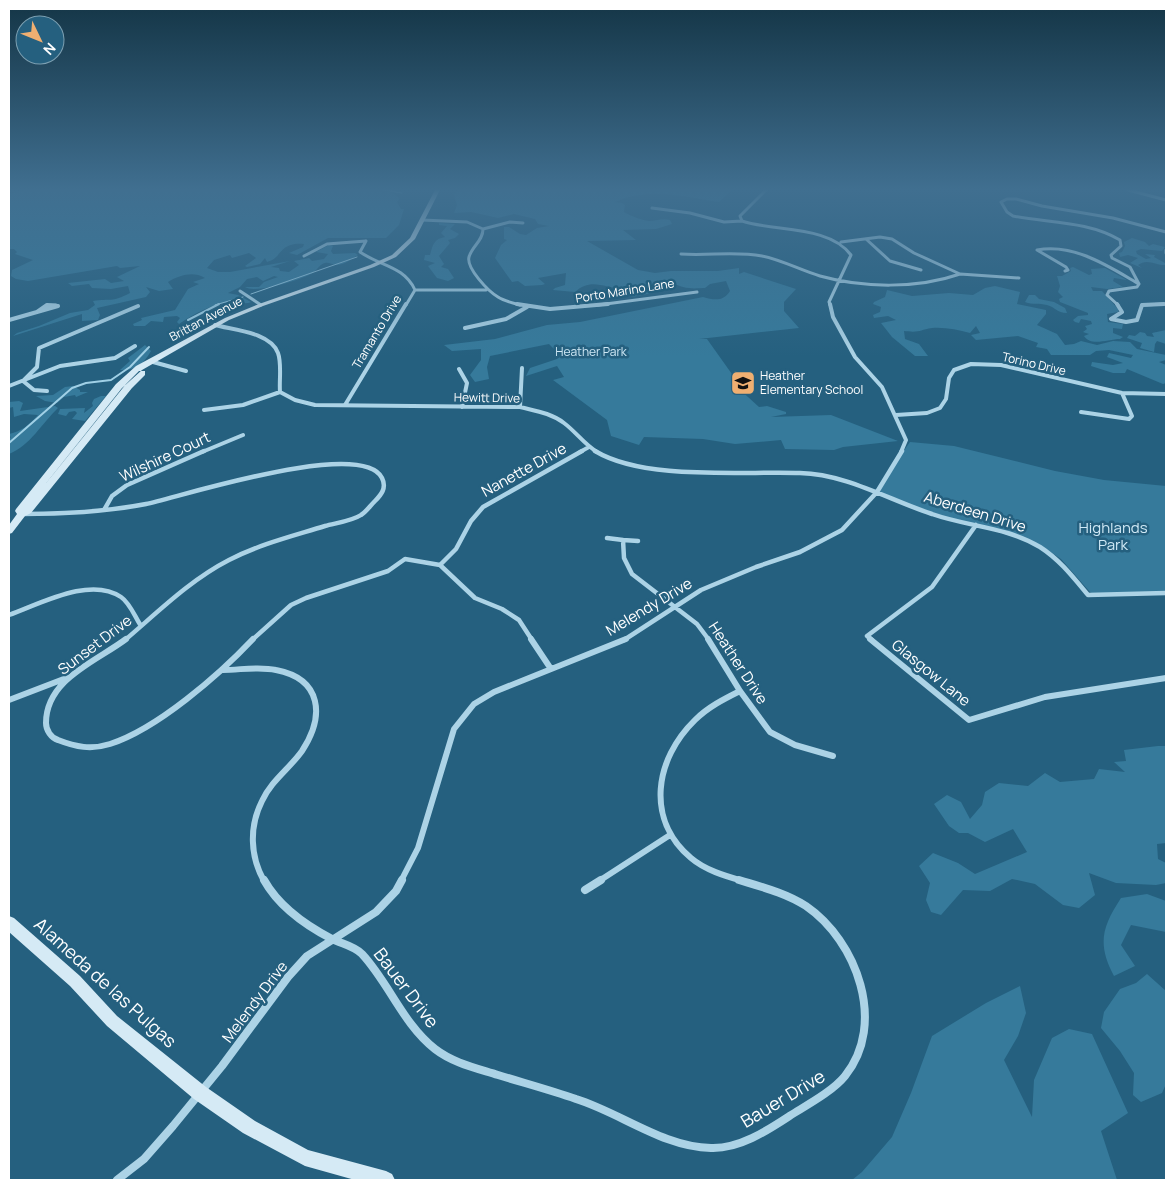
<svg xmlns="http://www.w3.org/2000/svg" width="1175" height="1189" font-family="Manrope,sans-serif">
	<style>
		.green { fill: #367a9b }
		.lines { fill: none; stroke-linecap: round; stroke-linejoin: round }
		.stream-far1 { stroke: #a0d0e6; stroke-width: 1 }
		.stream { stroke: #a0d0e6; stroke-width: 2 }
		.street-far4 { stroke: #acd3e6; stroke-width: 3 }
		.street-far3 { stroke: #acd3e6; stroke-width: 4 }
		.street-far2 { stroke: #acd3e6; stroke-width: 4.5 }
		.street-far1 { stroke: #acd3e6; stroke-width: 6 }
		.street { stroke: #acd3e6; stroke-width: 8 }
		.secondary { fill: #d5eaf5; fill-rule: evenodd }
		.labels { text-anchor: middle; stroke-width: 5; stroke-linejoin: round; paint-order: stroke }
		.far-street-label { font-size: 12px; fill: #fff; stroke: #25607f }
		.far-park-label { font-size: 12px; fill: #cfe8f5; stroke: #25607f }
		.far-poi-label { font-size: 12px; fill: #fff; stroke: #25607f; text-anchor: start }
		.street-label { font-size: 15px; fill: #fff; stroke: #25607f }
		.park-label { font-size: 15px; fill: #cfe8f5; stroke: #25607f }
		.near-street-label { font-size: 18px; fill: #fff; stroke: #25607f }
	</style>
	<rect width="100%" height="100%" fill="#25607f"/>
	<!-- green -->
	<path class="green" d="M26,190H398L392,193L400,198L397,202L401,209H404L399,225L386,238H328L297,255L289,253L303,247L304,244C278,242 283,258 267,262L265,258L260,264L247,267L245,266L256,258L249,253L232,258L230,255L214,260L207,268L218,272H230L290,261L271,267L279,268L280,271L289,272L299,265L294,261L309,258L312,261L324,259L328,254L316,252L329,245L333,246L331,251L333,254L355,253L358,255C351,259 345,265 336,265C332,265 329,262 325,263C320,264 317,270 313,273C301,280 255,294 245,287H259L264,282L278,277L274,276L263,281L257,277L247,279L240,287L228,293L238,295L251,302C245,305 238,301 231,302C212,304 195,313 179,324L177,322L180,318L177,316L164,317L163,322L151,321L145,326H134L133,324L142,320L141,318L175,310L188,289L199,284L193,282L205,278C193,271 180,275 168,282L173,289L159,291L146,287L150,292L146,297L97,308L100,315L98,320L82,321V314L13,336L17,333L39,326L70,313L88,310L95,305L93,301C111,298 111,303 130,293L128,286L111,289L92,288L89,284L72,286L68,283L105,279L111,283L124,281L117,277L140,266L120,268L117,266L28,281L16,279L11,276L12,270L33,260L15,254L17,252L14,249H9V194Z
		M458,190H732L719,202C685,197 648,187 615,202L622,203L625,205L624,212C631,216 641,220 649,221C657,221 662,218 670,220L672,224L656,229L623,230L636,240L587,241L638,270L655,273L671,271H718L739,268V274L744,272L796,289L784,302V311L799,328L699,339H707L739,384L737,387L759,407L767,406L786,412V414L771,417L831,415L898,441L843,447L834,450L785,449L781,440L735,444L703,439L644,437L639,445L611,436L607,420L553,380L564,377L557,366L526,376L530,368L557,359L560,355L549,344L490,356L487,367L489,379L475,382L470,375L481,360V349L452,351L444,345L495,339L547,325L580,322L703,297C714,300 723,302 730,291L726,281L710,284L705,288C700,288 694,289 689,288C675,287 667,275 657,292L632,297L629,296L624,289C604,288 591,277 575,292L553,290L555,288L565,285L566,273L538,278L545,284L542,285L525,286L518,281L512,282L495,258L501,245L507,240L504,239V227H509L520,234L526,235L537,228L549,226L538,224L535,219L514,214L498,218L471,212L454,213L457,205L454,195Z
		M439,223L455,224L450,229L459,234L455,238L448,240L450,243L439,256L444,264L441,267L448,269L454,278L448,281L437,278L428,266L435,263L424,260L425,255H430C433,244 434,239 445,237L441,233L447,226L439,225Z
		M1132,238L1145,242L1149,246L1153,244L1165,247L1162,251L1141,249L1136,251L1137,254L1146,259L1151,258L1145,254L1155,255L1154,257L1165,263V265C1155,265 1147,258 1138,265L1142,268L1130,263L1138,258L1128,255L1120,257L1119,253L1122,252L1125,246L1124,242Z
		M1073,267L1089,275L1092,274L1091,269L1105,268L1127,280L1114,278L1113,281L1123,287L1107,289L1091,287L1093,291H1102L1118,309V312L1107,314L1108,322L1123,324L1122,329L1113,328V333L1123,337L1120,339C1108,339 1091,347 1084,336L1089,334L1083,332L1087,329L1085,326L1092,324L1091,321L1081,319L1079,323L1075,322L1073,320L1078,316L1088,315V313L1060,302L1059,299L1063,297L1058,292L1060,286L1057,276H1062L1071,271L1070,268Z
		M995,286L1020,292L1017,304L1046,310V314L1037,325L1057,334L1065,345L1074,344L1081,341L1097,345L1113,341L1130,342L1137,349L1166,355V360L1159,362L1166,365V383L1163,384L1127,369L1125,373H1113L1091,366L1092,362L1113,365L1123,363L1107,357L1109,353L1131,358L1133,355L1109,350L1096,351L1090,355H1051L1047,349L1036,347L1038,343L1018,336L976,340L971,335L980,333L976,326L970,333C958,330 945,327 932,328C919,330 920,333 904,331L905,339L919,344L928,356H915L892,337L881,323L896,320L888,316L874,318L873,315L880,312L881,307L873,304L874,302L885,297L887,290L912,296L949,293L973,295L985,288Z
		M1029,295H1035L1039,299L1054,302L1065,308L1067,313C1057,313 1055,307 1047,305C1039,303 1033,305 1025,302Z
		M1166,330V344L1157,341L1155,344L1154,352L1140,348L1142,343L1127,338L1129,335L1135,336L1140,332L1145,333L1147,336L1154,337L1152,333Z
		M145,345L151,351C144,364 135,371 120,370L130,361L128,358Z
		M73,386L80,390V392H88L76,397L75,395L64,397L57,403L45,401L36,396L53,395L65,387Z
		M101,396H106L85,421L72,419L77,413L75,411L69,412L66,416L58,414L60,409L85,408L84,413L93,406L92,403L94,399Z
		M19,401L23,403L20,411L55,406L58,408C42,423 30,446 9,454V439L11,437L9,436V434C22,431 29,425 38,415L24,414L14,417L13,407L9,408V402Z
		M910,442L954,446L1055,471L1104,480L1166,486V593L1095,595L1090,592L1061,559L1039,544L946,517L874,492Z
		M1158,746H1166V843L1157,844L1158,859L1166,863V883L1156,885L1116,883L1089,873L1095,895L1079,908L1063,905L1035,884L1012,879L990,891L963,890L941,915L931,912L926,900L930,883L919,866L933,853L958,863L975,874L1027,852L1013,829L985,842L968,833H959L949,826L934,804L947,795L961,802L970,819L982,805L985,792L999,783L1028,786L1045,773L1060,782L1094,779L1099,769L1125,772L1114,762L1126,761L1124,750Z
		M1147,894L1166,901V932L1131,925L1121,945L1135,966L1114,976C1097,944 1102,927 1121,898Z
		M1147,974L1166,991V1084L1162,1093L1141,1102L1133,1095L1134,1073L1120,1051L1101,1028L1104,1012L1120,989L1136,983Z
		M1020,986L1026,1013L1018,1036L1004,1060L1032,1117L1034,1080L1052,1038L1069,1029L1092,1034L1128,1113L1101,1131L1117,1180H852L862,1172L892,1137L911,1093L932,1036L986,1003Z"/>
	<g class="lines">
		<!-- stream-far1 -->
		<path class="stream-far1" d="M384,190L402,193
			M251,294L357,257
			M215,305L243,297"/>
		<!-- stream -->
		<path class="stream" d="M188,320L219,304
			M9,443L72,388L86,383L111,380L130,367L149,347"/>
		<!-- street-far4 -->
		<path class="street-far4" d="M766,190L740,216L742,221C775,232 829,225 851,255L829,302L830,305
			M1128,190L1166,200
			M652,208L690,213L724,222L742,221
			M422,220L467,222L483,229C483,241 472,246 469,257C466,268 488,291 498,297C504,301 513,303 520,305
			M483,229L510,222L523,223
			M866,239L890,261L921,270
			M366,241L360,252C380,266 404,266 415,290L406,305
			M1166,250V253
			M681,254C708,256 735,251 762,256C782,260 800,270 820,276C863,288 917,289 960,274L914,253L892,239L880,237L841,242
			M304,256L327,244L366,241
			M1065,271L1068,270L1066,267L1037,250C1074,243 1108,266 1139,284
			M960,274L1019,278
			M415,290H486
			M240,291L261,305
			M47,305H56
			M598,305L697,292
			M1118,305L1107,295L1109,291L1137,287L1139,284L1130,267L1112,258L1111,255L1121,246L1120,240C1088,221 1049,223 1013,216L1007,212L1001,202L1007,199H1016L1042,206L1113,218L1166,232
			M1142,305L1166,304"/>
		<!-- street-far3 -->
		<path class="street-far3" d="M517,304L550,309L608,304
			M830,304L833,317L855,357L882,387L906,440L901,452
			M1117,304L1122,312L1111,319L1126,322L1137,320L1142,305L1164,304
			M37,312L47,305L58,306
			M9,320L58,306
			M215,325C233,330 270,332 278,353C282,364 279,380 280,392
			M465,328L506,319L527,307
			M153,362L186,371
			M459,369L467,383L462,407
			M23,381L37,367L39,348L138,306
			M23,381L34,390L47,391
			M9,386L60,366L115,358L135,346
			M280,392L295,400L315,405L520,407C536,411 551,413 564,423C576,432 584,444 597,452
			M345,405L406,304
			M520,407L522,368
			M204,410L243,405L280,392
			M1081,412L1129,419L1132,416L1122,393
			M896,415L927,413L940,408L946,399L949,378L954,370L971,364L1001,365L1122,393L1166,394
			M202,452L243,435
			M580,452L589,447"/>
		<!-- street-far2 -->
		<path class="street-far2" d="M595,451C645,481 742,471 800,473C846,474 889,500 932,514C969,527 1007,527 1040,547C1060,560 1073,577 1088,595L1166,593
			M104,510L112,496L127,485L204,451
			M22,514C63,514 105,512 146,504C183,496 362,438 382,478C387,488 381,495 375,501C370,506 366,512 361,515C352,521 336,523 325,526C293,536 260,544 229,560C190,580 158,612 125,640
			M607,538L623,540L624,558L632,574L697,624L709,640
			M623,540L638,541
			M440,565L456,549L471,521L483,507L582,451
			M9,615C40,604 90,576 121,597C130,603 135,617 141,626
			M252,640L291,605L306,598L388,571L405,559L440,565L475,598L502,609L519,620L532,640
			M624,640L701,590L756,567L800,552L842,530L877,492L902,451
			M872,640L867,636L932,587L976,525"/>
		<!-- street-far1 -->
		<path class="street-far1" d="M126,639C97,661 46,679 46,723C46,730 51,738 58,740C76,747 91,750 110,744C157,729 219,675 253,639
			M531,639L551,669
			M708,639L740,691L770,732L795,745L833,756
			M870,639L969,720L1045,697L1166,678
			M223,670C240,670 259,666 276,670C322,679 325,716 302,751C290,768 271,781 262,801C249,827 250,856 264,881
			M740,691C724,699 708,707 695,720C655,759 645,819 691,858C705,870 725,876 743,881
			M9,700L69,677
			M401,881L418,848L454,729L474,704L494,692L626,639
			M599,881L670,835"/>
		<!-- street -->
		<path class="street" d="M264,880C279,907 305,925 332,939C342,944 354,946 362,954C389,983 403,1024 435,1049C453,1063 476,1068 498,1075C524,1083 550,1090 576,1099C621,1113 663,1147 711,1148C740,1149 768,1130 791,1115C807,1105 833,1091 845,1076C887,1024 857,941 806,906C786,893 762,887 739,880
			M585,890L601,880
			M117,1180L144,1159L173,1126L222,1066L288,977L307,956L376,912L396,891L402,880"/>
		<!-- secondary -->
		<path class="secondary" d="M435,190H440L415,239L396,257L374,267L263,306L229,320L142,370L122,388L43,487L126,384L139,371H145V375L132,388L31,513L25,516L12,533L9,534V525L17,514L15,511L16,509L116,384L136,366L225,318L259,304L370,265L392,255L410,238Z
			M9,916L14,918L80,976L117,1016L206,1087L255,1121L308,1150L386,1171L392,1174L395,1180H355L305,1166L243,1133L194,1099L107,1026L70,986L9,932Z"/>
	</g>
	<!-- sky -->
	<linearGradient id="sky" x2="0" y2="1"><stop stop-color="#143546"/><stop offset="0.53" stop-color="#406f90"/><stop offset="1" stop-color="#406f90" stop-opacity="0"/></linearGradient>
	<rect width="1175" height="357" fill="url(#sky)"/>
	<!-- icons -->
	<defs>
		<symbol id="school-square" viewBox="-11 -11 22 22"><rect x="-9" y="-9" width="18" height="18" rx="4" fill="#efaf71" stroke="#25607f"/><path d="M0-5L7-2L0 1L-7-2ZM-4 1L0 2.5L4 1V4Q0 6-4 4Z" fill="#111"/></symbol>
	</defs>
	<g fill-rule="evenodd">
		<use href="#school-square" x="729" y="369" width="28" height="28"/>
	</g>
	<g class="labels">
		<!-- far-street labels -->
		<g class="far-street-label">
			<text transform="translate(625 291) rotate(-9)" y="4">Porto Marino Lane</text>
			<text transform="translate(206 319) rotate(-28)" y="4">Brittan Avenue</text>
			<text transform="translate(377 332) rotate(-59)" y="4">Tramanto Drive</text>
			<text transform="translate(1034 364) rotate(13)" y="4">Torino Drive</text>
			<text transform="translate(487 398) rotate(1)" y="4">Hewitt Drive</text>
		</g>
		<!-- far-park labels -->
		<g class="far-park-label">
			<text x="591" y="356">Heather Park</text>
		</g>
		<!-- far-poi labels -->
		<g class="far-poi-label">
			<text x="760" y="380">Heather<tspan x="760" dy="14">Elementary School</tspan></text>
		</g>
		<!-- street labels -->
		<g class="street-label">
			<text transform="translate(165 457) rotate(-25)" y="5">Wilshire Court</text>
			<text transform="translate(524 470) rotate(-29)" y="5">Nanette Drive</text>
			<text transform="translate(975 512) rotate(17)" y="5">Aberdeen Drive</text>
			<text transform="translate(649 607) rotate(-31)" y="5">Melendy Drive</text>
			<text transform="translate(95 645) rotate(-37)" y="5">Sunset Drive</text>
			<text transform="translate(738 663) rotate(57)" y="5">Heather Drive</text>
			<text transform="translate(931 673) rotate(39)" y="5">Glasgow Lane</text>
			<text transform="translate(255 1002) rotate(-53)" y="5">Melendy Drive</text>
		</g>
		<!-- park labels -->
		<g class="park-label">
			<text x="1113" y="533">Highlands<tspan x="1113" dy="17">Park</tspan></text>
		</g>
		<!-- near-street labels -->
		<g class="near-street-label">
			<text transform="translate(105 983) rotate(42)" y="6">Alameda de las Pulgas</text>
			<text transform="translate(406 988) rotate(53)" y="6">Bauer Drive</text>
			<text transform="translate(783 1099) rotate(-31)" y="6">Bauer Drive</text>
		</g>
	</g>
	<!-- border -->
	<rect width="1175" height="1189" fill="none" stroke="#ffffff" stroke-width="20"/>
	<!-- north arrow -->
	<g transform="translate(40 40) rotate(133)"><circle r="24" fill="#25607f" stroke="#7ca0b2"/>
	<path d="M0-4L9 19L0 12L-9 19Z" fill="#efaf71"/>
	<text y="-8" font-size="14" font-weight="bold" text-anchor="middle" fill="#ffffff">N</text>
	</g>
</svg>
